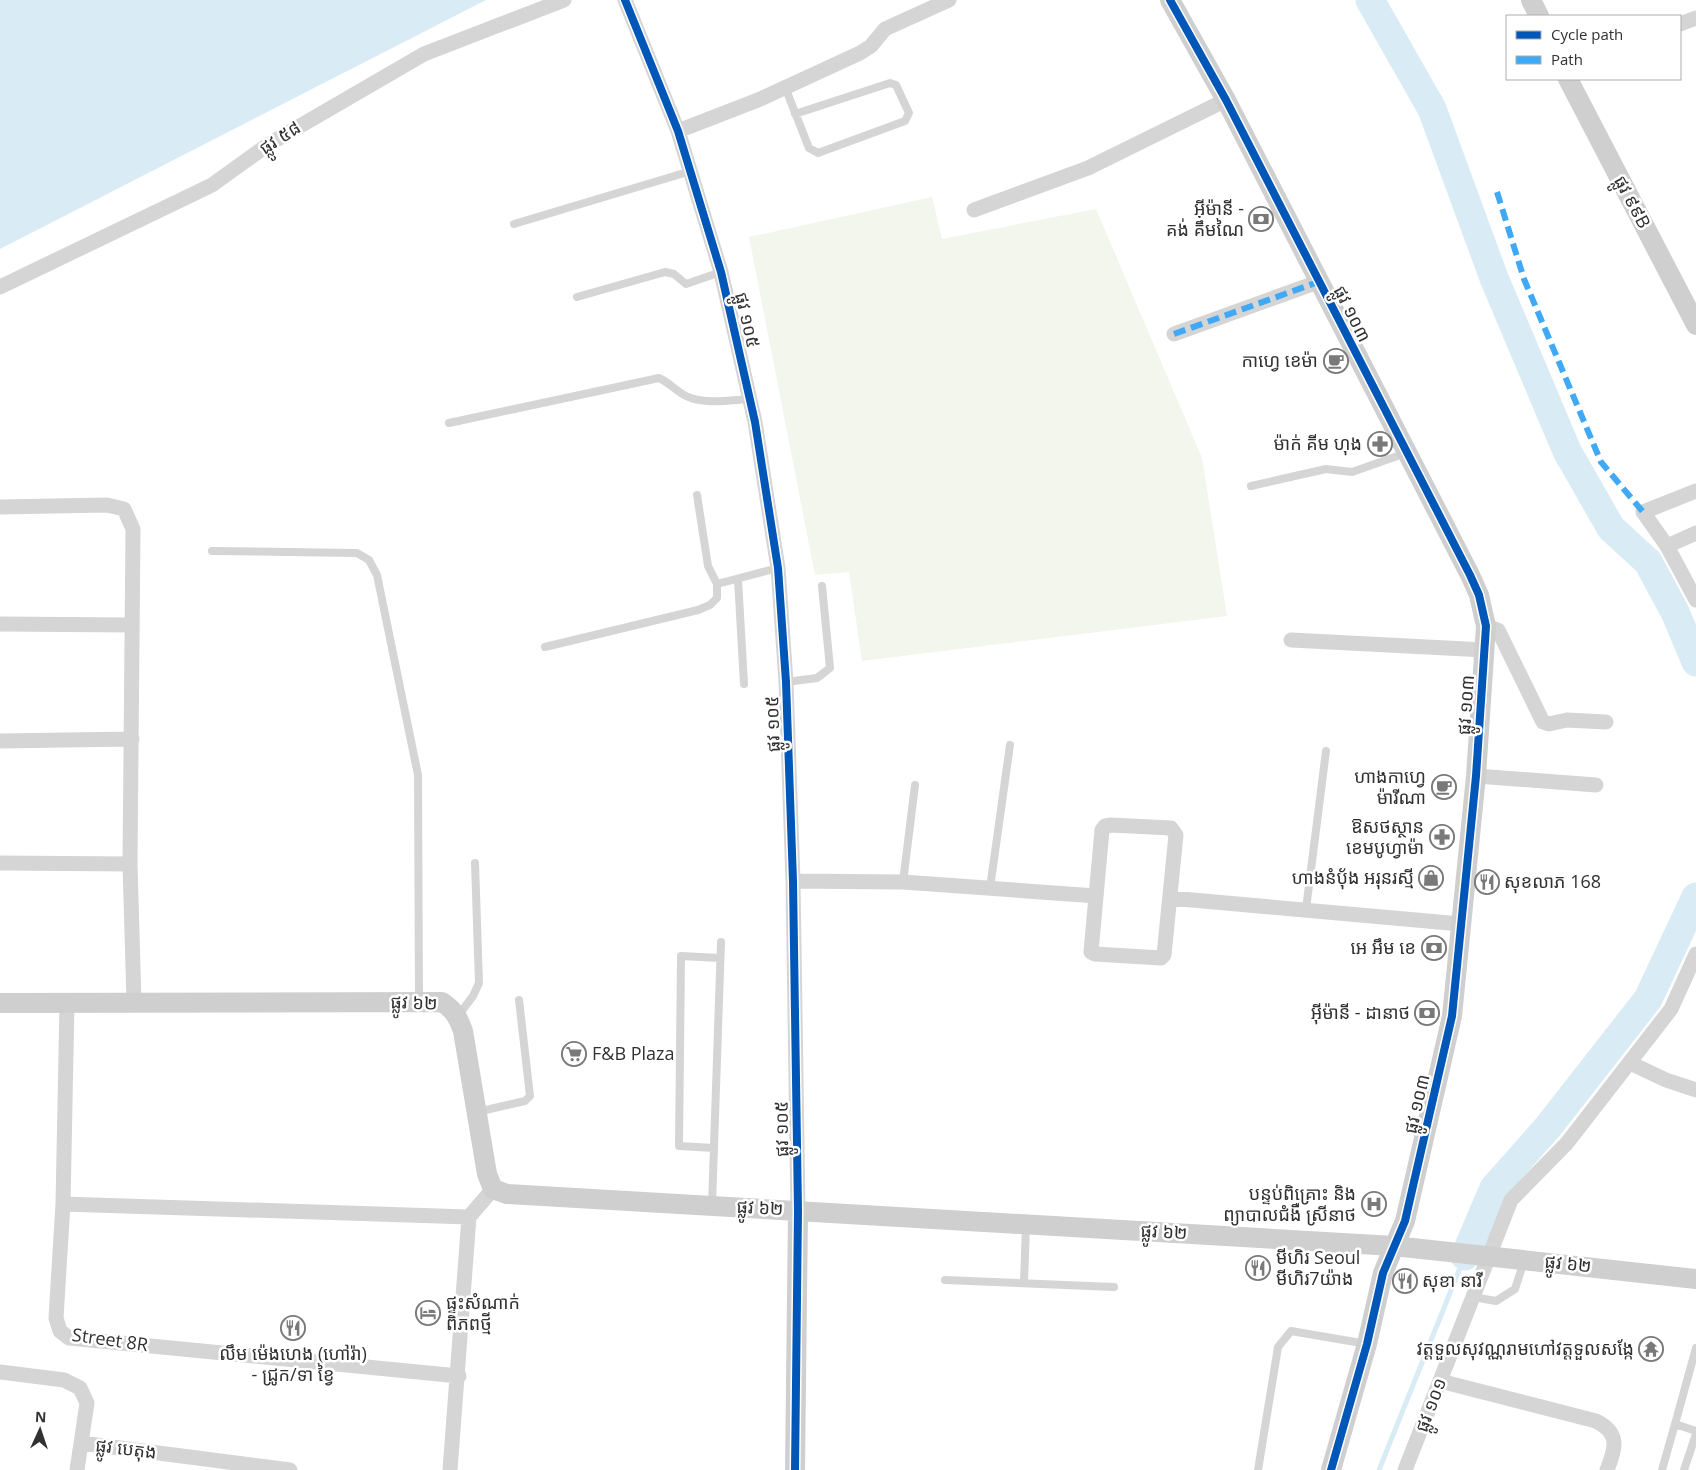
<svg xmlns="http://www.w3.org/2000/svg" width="1696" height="1470" font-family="'Open Sans','Noto Sans Khmer',sans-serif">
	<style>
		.green { fill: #f2f6ed }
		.water { fill: #d9ebf4 }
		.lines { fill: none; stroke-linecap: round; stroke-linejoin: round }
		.stream { stroke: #d9ebf4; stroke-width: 5 }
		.river { stroke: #d9ebf4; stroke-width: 29 }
		.lane { stroke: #d5d5d5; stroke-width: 8 }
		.street { stroke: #d5d5d5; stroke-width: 15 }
		.secondary { stroke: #cfcfcf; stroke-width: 20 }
		.quiet { stroke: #3fa9f5; stroke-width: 6; stroke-dasharray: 12 6; stroke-linecap: butt }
		.cycleway-casing { stroke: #fff; stroke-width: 11 }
		.cycleway { stroke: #0057b8; stroke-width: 8 }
		.labels { text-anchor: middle; stroke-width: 5; stroke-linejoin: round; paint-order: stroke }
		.street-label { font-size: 18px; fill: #313131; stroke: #fff }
		.poi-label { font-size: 18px; fill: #313131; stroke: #fff; text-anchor: end }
	</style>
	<rect width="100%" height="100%" fill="#fff"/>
	<!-- green -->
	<path class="green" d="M932,197L942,239L1096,209L1202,458L1227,616L862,661L849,572L815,575L749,237Z"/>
	<!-- water -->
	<path class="water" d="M0,0H486L0,249Z"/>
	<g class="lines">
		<!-- stream -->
		<path class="stream" d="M1379,1470L1464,1258"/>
		<!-- river -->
		<path class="river" d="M1370,0L1432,109L1494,278L1567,451L1611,528L1648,562L1675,612L1696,662
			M1465,1256L1494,1188L1548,1127L1648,999L1696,897"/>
		<!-- lane -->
		<path class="lane" d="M785,87L809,148L818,153L905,121L909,113L896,85L890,83L795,114
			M514,224L691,171
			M577,297L665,272L674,274L686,284L721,272
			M449,423L659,378C670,383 676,391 686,396C704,405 730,400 750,399
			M1251,486L1326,469L1352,472L1406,453
			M697,495L708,566L717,584L778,568
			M212,551L357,553L369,560L377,575L418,775L419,1002
			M738,579L744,684
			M545,647L698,610L710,605L717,598V584
			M786,682L817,678L830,668L822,586
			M903,882L915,785
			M990,888L1010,745
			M1306,909L1326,751
			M458,1016L473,996L479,983L475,863
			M477,1112L525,1101L530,1096L519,1000
			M714,1148L679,1146L681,956L720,958
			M712,1205L721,942
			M945,1280L1114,1287
			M1024,1282L1026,1226
			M1473,1297L1496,1301L1515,1289L1524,1261
			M1696,1348L1675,1424L1696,1431
			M1258,1470L1278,1347L1291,1331L1367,1344
			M1662,1470L1675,1424
			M1684,1470L1696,1434"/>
		<!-- street -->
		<path class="street" d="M625,0L678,131L721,272L755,422L778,568L786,682L793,881L798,1211
			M1680,24L1696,18
			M678,131L758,100L860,53L871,46L885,29L949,0
			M974,210L1088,168L1226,100
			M0,287L212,185L269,144L424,54L564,0
			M1174,334L1318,282
			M1696,491L1643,512L1667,546L1696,600
			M0,507L107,505L124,509L133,529L130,864L134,1002
			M1667,546L1696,533
			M0,624L132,625
			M1486,626L1498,630L1543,722L1549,724L1567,720L1606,722
			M1291,640L1485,650
			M0,741L132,739
			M1476,776L1596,785
			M1111,825L1171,828L1176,835L1164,955L1161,958L1095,954L1091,952L1102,830L1105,826Z
			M0,863L130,864
			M793,881L903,882L1096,896
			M1170,898L1461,924
			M67,1003L63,1204L56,1318L60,1331L69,1338L459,1376
			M1630,1063L1666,1080L1696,1090
			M63,1204L469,1217
			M0,1372L64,1380L80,1388L87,1403L77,1470
			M1440,1381L1596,1421C1620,1433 1616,1448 1607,1470
			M81,1443L290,1470
			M450,1470L469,1217L493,1189
			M1405,1470L1511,1200L1567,1143L1671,1009L1696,954"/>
		<!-- secondary -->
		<path class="secondary" d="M1170,0L1226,100L1470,575L1479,595L1486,626L1476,776L1452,1016L1405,1221L1383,1273L1367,1344L1331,1470
			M1531,0L1539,16
			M1568,79L1696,325
			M0,1003L442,1002C454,1010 458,1017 463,1031L487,1174L493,1189L507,1194L1394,1246L1696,1279
			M795,1470L798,1211"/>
		<!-- quiet -->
		<path class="quiet" d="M1497,192L1524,279L1601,462L1643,512
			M1174,334L1318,282"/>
		<defs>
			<path id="cycleway" d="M625,0L678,131L721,272L755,422L778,568L786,682L793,881L798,1211L795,1470
				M1170,0L1226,100L1470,575L1479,595L1486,626L1476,776L1452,1016L1405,1221L1383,1273L1367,1344L1331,1470"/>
		</defs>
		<!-- cycleway casing -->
		<use href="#cycleway" class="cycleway-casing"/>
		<!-- cycleway -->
		<use href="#cycleway" class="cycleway"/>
	</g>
	<!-- icons -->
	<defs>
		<symbol id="bank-ring" viewBox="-11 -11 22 22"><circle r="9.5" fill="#fff" stroke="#797979" stroke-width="1.5"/><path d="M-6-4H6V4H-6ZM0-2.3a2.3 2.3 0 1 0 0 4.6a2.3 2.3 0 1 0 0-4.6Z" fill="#797979"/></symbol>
		<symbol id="cafe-ring" viewBox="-11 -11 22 22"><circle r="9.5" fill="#fff" stroke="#797979" stroke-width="1.5"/><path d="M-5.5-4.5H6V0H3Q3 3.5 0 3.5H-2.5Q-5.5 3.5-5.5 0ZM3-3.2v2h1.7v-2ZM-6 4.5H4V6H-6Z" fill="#797979"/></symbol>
		<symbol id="pharmacy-ring" viewBox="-11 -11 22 22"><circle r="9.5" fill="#fff" stroke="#797979" stroke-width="1.5"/><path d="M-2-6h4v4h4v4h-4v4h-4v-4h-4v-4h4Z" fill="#797979"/></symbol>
		<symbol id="shop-ring" viewBox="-11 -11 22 22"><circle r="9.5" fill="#fff" stroke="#797979" stroke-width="1.5"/><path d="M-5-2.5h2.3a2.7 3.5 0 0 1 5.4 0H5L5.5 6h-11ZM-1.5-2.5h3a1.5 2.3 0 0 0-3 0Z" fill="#797979"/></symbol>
		<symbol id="restaurant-ring" viewBox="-11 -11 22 22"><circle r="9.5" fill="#fff" stroke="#797979" stroke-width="1.5"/><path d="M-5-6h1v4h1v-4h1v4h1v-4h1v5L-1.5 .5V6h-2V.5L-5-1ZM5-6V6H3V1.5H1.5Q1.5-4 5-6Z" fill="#797979"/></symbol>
		<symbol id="supermarket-ring" viewBox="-11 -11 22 22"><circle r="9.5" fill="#fff" stroke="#797979" stroke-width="1.5"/><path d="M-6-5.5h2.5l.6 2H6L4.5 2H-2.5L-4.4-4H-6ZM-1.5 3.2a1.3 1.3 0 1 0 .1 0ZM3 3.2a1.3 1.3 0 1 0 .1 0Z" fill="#797979"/></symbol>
		<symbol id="hospital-ring" viewBox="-11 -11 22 22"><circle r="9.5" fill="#fff" stroke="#797979" stroke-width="1.5"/><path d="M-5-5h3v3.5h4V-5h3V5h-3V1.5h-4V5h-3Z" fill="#797979"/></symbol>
		<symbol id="hotel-ring" viewBox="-11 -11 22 22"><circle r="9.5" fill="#fff" stroke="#797979" stroke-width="1.5"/><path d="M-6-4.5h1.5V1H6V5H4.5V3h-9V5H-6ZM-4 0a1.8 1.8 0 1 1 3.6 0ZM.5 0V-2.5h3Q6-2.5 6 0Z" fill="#797979"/></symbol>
		<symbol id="temple-ring" viewBox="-11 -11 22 22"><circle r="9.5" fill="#fff" stroke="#797979" stroke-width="1.5"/><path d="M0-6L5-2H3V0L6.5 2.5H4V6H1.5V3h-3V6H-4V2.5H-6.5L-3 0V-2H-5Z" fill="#797979"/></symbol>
	</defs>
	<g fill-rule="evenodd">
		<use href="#bank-ring" x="1247" y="205" width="28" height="28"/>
		<use href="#cafe-ring" x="1322" y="347" width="28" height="28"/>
		<use href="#pharmacy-ring" x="1366" y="430" width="28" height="28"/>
		<use href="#cafe-ring" x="1430" y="773" width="28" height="28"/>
		<use href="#pharmacy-ring" x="1428" y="823" width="28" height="28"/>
		<use href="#shop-ring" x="1417" y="864" width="28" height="28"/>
		<use href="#restaurant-ring" x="1473" y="868" width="28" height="28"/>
		<use href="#bank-ring" x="1420" y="934" width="28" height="28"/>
		<use href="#bank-ring" x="1413" y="999" width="28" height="28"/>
		<use href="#supermarket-ring" x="560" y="1040" width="28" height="28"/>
		<use href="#hospital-ring" x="1360" y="1190" width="28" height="28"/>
		<use href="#restaurant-ring" x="1244" y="1254" width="28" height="28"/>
		<use href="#restaurant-ring" x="1391" y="1267" width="28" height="28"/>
		<use href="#hotel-ring" x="414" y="1299" width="28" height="28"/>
		<use href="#restaurant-ring" x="279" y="1314" width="28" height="28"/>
		<use href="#temple-ring" x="1637" y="1335" width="28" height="28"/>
	</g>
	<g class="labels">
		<!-- street labels -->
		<g class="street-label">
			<text transform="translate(280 138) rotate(-33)" y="6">ផ្លូវ ៥៨</text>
			<text transform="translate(1632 202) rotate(62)" y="6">ផ្លូវ ៩៩B</text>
			<text transform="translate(1352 314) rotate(63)" y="6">ផ្លូវ ១០៣</text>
			<text transform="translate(747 320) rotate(77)" y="6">ផ្លូវ ១០៥</text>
			<text transform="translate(1466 705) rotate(-86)" y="6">ផ្លូវ ១០៣</text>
			<text transform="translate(773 724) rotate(-92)" y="6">ផ្លូវ ១០៥</text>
			<text transform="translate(414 1003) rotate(2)" y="6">ផ្លូវ ៦២</text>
			<text transform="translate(1417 1104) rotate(-77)" y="6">ផ្លូវ ១០៣</text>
			<text transform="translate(782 1129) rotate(-91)" y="6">ផ្លូវ ១០៥</text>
			<text transform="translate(760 1208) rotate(3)" y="6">ផ្លូវ ៦២</text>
			<text transform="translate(1164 1232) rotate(3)" y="6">ផ្លូវ ៦២</text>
			<text transform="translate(1568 1264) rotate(6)" y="6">ផ្លូវ ៦២</text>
			<text transform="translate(110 1340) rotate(8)" y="6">Street 8R</text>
			<text transform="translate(1431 1405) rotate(-69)" y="6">ផ្លូវ ១០១</text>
			<text transform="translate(126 1449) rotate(7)" y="6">ផ្លូវ បេតុង</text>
		</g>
		<!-- poi labels -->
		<g class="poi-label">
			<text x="1244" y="215">អ៊ីម៉ានី -<tspan x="1244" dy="21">គង់ គឹមណៃ</tspan></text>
			<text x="1318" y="367">កាហ្វេ ខេម៉ា</text>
			<text x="1362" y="450">ម៉ាក់ គីម ហុង</text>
			<text x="1426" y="783">ហាងកាហ្វេ<tspan x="1426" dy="21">ម៉ារីណា</tspan></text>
			<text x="1424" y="833">ឱសថស្ថាន<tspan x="1424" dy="21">ខេមបូហ្វាម៉ា</tspan></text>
			<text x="1414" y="884">ហាងនំប៉័ង អរុនរស្មី</text>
			<text x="1504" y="888" text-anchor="start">សុខលាភ 168</text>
			<text x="1416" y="954">អេ អឹម ខេ</text>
			<text x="1410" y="1019">អ៊ីម៉ានី - ដានាថ</text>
			<text x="592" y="1060" text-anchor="start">F&amp;B Plaza</text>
			<text x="1356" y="1200">បន្ទប់ពិគ្រោះ និង<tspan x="1356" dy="21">ព្យាបាលជំងឺ ស្រីនាថ</tspan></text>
			<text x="1276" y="1264" text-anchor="start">មីហិរ Seoul<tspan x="1276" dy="21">មីហិរ7យ៉ាង</tspan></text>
			<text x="1422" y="1287" text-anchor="start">សុខា នារី</text>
			<text x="446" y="1309" text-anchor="start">ផ្ទះសំណាក់<tspan x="446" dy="21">ពិភពថ្មី</tspan></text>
			<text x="1634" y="1355">វត្តទួលសុវណ្ណរាមហៅវត្តទួលសង្កែ</text>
			<text x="293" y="1360" text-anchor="middle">លឹម ម៉េងហេង (ហៅរ៉ា)<tspan x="293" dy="21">- ជ្រូក/ទា ខ្វៃ</tspan></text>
		</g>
	</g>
	<!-- legend -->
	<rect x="1506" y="15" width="175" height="65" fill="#ffffff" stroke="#adadad"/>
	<rect x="1516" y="31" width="25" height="8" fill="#0057b8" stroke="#adadad"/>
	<text x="1551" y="40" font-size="15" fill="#313131">Cycle path</text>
	<rect x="1516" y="56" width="25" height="8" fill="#3fa9f5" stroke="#adadad"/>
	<text x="1551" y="65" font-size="15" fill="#313131">Path</text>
	<!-- north arrow -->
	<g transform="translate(40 1430) rotate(3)" stroke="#ffffff" stroke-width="4" paint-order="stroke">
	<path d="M0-4L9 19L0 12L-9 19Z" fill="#313131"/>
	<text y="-8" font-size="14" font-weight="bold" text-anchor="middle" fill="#313131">N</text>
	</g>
</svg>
